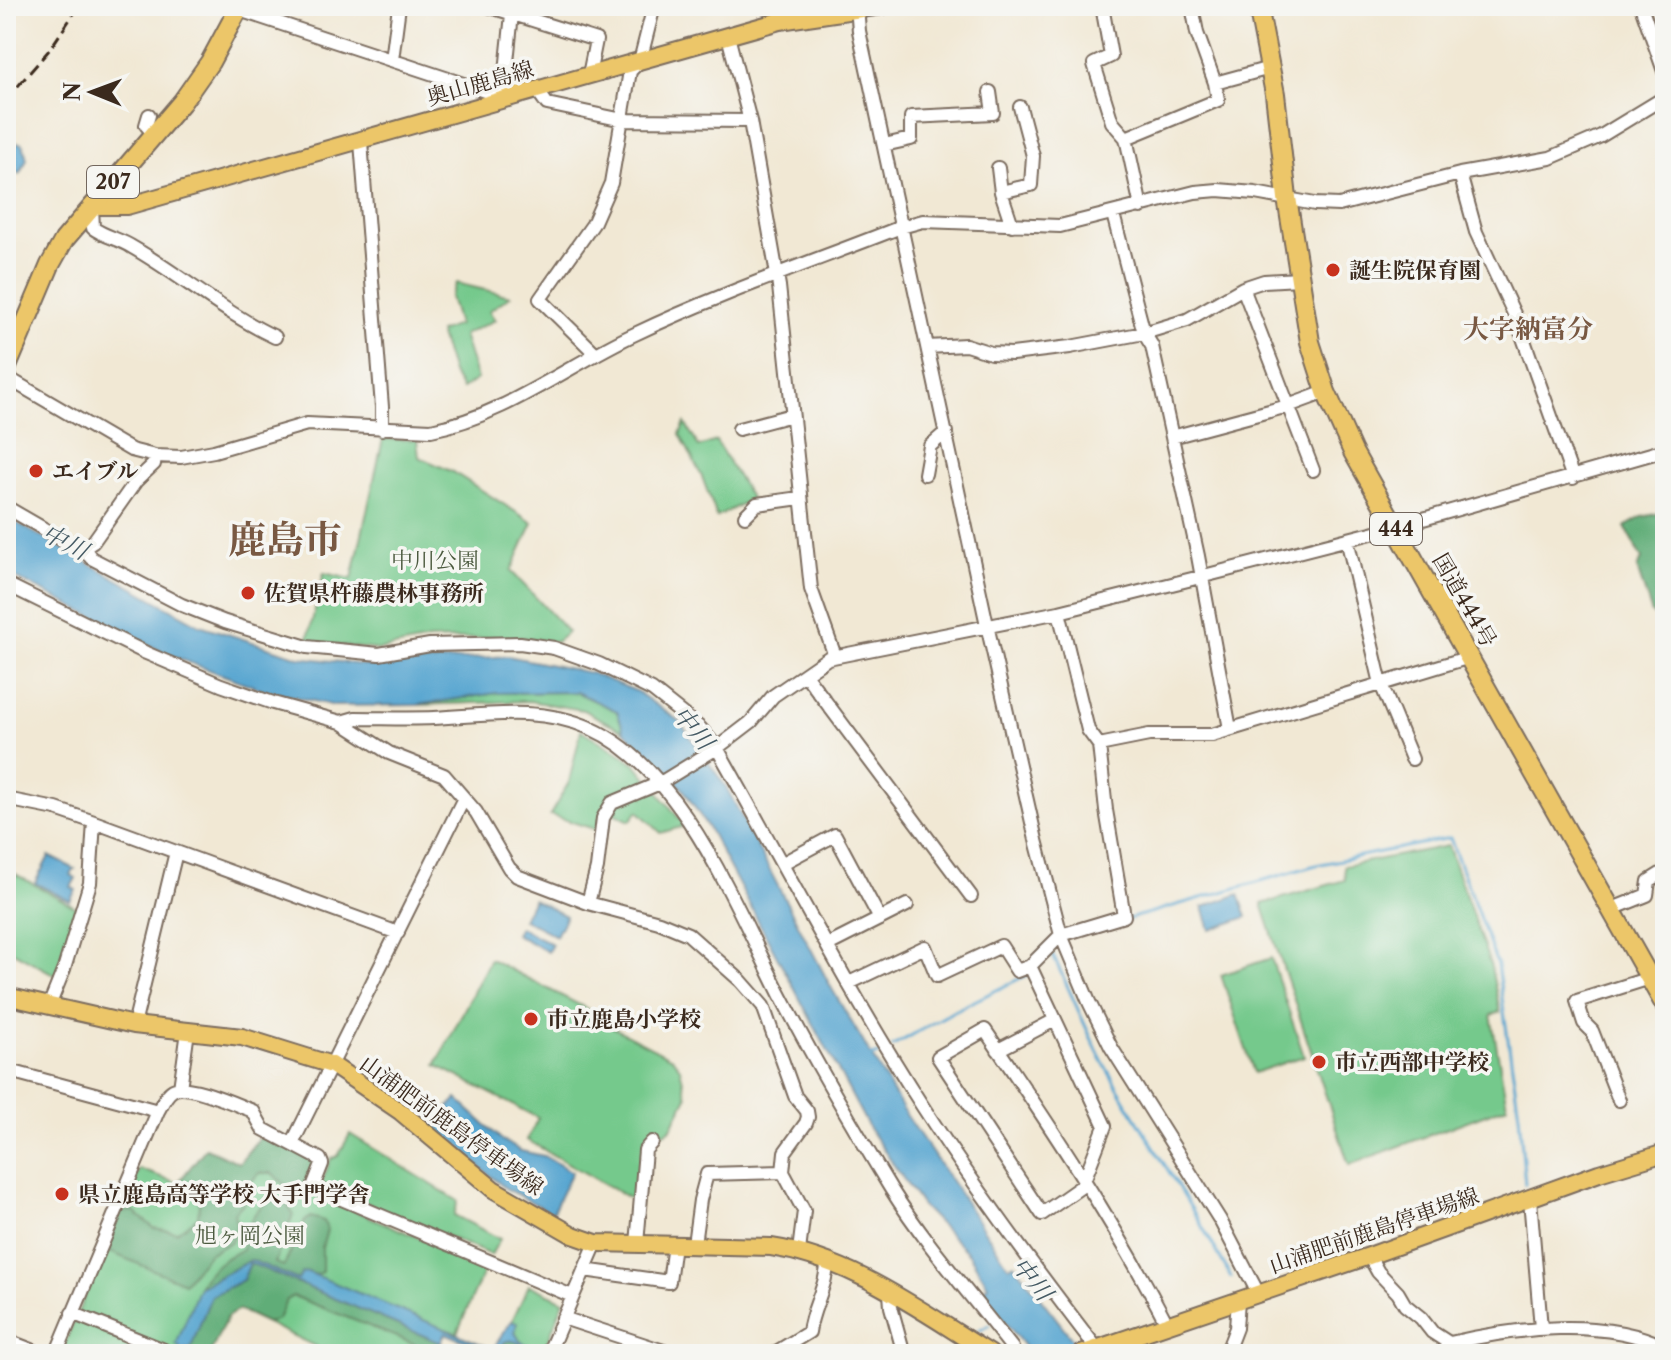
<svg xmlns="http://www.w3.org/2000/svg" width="1671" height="1360" font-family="'Libre Caslon Text','Noto Serif JP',serif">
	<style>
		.green { fill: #75c98c; stroke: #587a55; stroke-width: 2 }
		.forest { fill: #60ad78; stroke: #4e6c4b; stroke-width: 2 }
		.water { fill: #56a5d0; stroke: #486877; stroke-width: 2 }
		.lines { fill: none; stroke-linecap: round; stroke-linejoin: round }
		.stream { stroke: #56a5d0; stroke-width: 3 }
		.minor-casing { stroke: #7b6c5e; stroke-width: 16 }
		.major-casing { stroke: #7b6c5e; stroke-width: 20 }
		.highway-casing { stroke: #7b6c5e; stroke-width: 22 }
		.minor { stroke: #fff; stroke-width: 12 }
		.major { stroke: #ecc669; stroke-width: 16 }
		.highway { stroke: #ecc669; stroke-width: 18 }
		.rail { stroke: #3b2a1e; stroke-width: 3; stroke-dasharray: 12 6; stroke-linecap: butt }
		.poi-dot { fill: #c8321e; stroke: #f6f6f2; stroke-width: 3 }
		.labels { text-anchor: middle; stroke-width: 7; stroke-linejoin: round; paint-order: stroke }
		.shield { fill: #f6f6f2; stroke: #73675e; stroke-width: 2 }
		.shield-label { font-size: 20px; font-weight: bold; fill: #3b2a1e }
		.street-label { font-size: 22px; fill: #3b2a1e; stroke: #f6f6f2 }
		.poi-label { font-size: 22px; font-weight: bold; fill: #3b2a1e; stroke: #f6f6f2; text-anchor: start }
		.park-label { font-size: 22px; fill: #4c5a3f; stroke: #f6f6f2 }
		.water-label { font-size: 24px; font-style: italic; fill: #465b65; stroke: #f6f6f2 }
		.quarter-label { font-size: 26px; font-weight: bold; fill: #795943; stroke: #f6f6f2 }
		.town-label { font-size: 38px; font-weight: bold; fill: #795943; stroke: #f6f6f2 }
	</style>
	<rect width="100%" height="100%" fill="#f6f6f2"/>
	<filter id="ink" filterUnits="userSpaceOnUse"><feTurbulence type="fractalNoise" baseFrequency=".0125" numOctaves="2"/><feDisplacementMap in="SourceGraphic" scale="16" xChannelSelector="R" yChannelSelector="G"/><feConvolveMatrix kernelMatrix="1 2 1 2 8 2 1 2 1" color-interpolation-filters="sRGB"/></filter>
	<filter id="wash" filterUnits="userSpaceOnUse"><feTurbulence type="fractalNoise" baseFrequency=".006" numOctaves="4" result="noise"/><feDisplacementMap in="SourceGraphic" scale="32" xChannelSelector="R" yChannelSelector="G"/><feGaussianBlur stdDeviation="1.8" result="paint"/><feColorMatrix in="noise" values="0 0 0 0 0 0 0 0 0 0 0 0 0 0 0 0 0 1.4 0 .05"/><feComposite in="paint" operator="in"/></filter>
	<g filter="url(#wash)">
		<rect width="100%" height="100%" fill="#f1e8d4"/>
		<!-- green -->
		<path class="green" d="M456,283L510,296L489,311L495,320L463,335L477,379L462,389L452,373L439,332L458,325L450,297Z
			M685,423L699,447L716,441L751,499L717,517L702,477L680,434Z
			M383,439L417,440L419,457L453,472L533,523L511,571L568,632L556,642L517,637L429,640L379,650L307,642L324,573L352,579Z
			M576,692L617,711L624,731L583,710L529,701L417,705L497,693Z
			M581,730L635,763L685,826L661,833L638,811L630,821L603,808L597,830L550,815L569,782Z
			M1448,846L1491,967L1500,1012L1491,1015L1507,1106L1349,1165L1262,904L1345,880L1344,866Z
			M6,869L79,909L57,976L6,948Z
			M1271,958L1304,1056L1254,1073L1221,975Z
			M490,959L593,1012L591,1016L672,1058L680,1068L687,1097L670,1130L647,1140L636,1202L527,1140L538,1118L436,1065Z
			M350,1134L458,1201L454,1215L500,1239L491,1255L321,1184L331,1159L338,1156Z
			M260,1137L315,1161L307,1181L308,1191L486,1266L457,1333L445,1329L437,1351L432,1350L430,1354H331L204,1293L181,1354H73L62,1349L139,1169L178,1183L206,1148L239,1163Z
			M529,1285L564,1301L542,1354H496Z"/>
		<!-- forest -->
		<path class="forest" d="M1665,512V624L1652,614L1637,568L1642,559L1625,527L1642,517Z
			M260,1137L315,1161L307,1181L308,1190L289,1189L272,1173H259L251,1182L249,1197L234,1213L237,1226L231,1242L208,1254L184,1283L105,1250L121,1212L133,1211L154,1228L177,1232L198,1217L200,1195L178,1183L206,1148L239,1163Z
			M269,1200L285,1202L293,1214L275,1263L284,1266L305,1221L311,1217L324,1221L327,1230L322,1248V1272L316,1275L307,1272L298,1280L251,1260L199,1287C206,1270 225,1257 242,1250C246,1230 251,1212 269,1200Z
			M250,1263L441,1343L442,1350L434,1352L293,1296L286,1301L278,1319L267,1323L239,1310L227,1317L210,1354H194L190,1350L211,1296L243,1280Z
			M508,1340H514L530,1350L534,1348L543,1352L542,1354H505L504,1343Z"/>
		<!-- water -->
		<path class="water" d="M10,142L23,144L27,159L20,174L6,166V151Z
			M6,517L200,625L299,657L373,666L508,656L591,673L636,691L679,721L726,787L832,989L907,1116L1009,1267L1014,1264L1084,1354H1030L982,1291L988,1285L969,1254L922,1206L870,1130L710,831L683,789L624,731L617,711L576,692L497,693L417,705L335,706L261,689L169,655L6,573Z
			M49,856L75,869L71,875L76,878L71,887L76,890L70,901L35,883Z
			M1239,894L1247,917L1210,930L1203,907Z
			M533,899L566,916L556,936L523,919Z
			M519,927L552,944L548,952L515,934Z
			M457,1099L502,1140L521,1151L544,1156L572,1172L552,1213L505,1188L430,1126Z
			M251,1260L298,1280L302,1273L308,1272L493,1349L511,1321L517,1323L515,1332L520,1341L534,1348L530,1350C521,1346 513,1336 503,1343L505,1354H490L489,1351L445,1333L441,1343L250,1263L243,1280L211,1296L190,1350L185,1349L183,1354H177L180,1347L176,1345L199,1287Z"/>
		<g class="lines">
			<!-- stream -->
			<path class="stream" d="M1125,920L1316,865L1450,838L1497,964L1519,1114L1525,1184
				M1051,952C1069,987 1084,1026 1103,1062C1144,1135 1191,1203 1231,1277
				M893,1046L952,1012L1027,975
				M868,1057L880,1054
				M979,1331L989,1325
				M961,1354L963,1349"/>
		</g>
	</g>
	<g filter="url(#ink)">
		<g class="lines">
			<defs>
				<path id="minor" d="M227,6L506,98L505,81L512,14
					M488,6L596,40L589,75
					M857,6L859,31L987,625L1036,840L1061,935L1089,1002L1111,1047L1220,1220L1258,1293
					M1102,6L1111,56L1094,64L1112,122L1126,138L1141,207
					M1192,6L1197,33L1215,83L1270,68
					M1641,6L1665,74
					M728,36L750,121L779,286L811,589L835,656
					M392,60L399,6
					M537,90L547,104L623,120L750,121
					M149,115L146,125L154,134
					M1126,138L1218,100L1215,83
					M361,142L382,407V429
					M884,145L911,139V117L993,113L990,92
					M998,168L1001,192L1012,225
					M1460,174L1476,232L1516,318L1573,478
					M1001,192L1031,185L1033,156L1020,107
					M92,206L93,228C105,237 120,239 132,247C181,275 224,313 275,337
					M1113,214L1144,333L1152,346L1198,556L1230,729
					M1243,288L1313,470
					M927,347L966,345L991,353L1012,354L1070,347L1144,333L1187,320L1243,288L1264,281L1299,279
					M595,353L540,299L593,224L611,183L630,71L640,61L654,6
					M6,377L131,450L155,456L181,457L214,451L307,424L431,430C505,416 568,365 635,334C721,293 812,262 901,227L923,221L1060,226L1195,192L1218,190L1255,193L1315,204L1339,205L1460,174L1550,158L1601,136L1665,97
					M739,429L792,415
					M1172,437L1288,406L1326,392
					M925,474L930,446L946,432
					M6,507L75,547L84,548L93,542L136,481L154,464L155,456
					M745,516L757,504L800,498
					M1347,539L1381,684L1412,759
					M84,548L91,558L182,605L225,622L307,647L379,654L430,645L520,643L554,648L599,664L652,690L700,728L717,748C785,867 848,991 923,1107C978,1192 1039,1274 1101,1354
					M6,584L146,653L221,685L273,703L341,722L389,753L444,775L476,812L509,868L517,876L588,903L659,922L688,934L741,981L763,1006L795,1096L807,1111L808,1117L806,1123L785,1152L783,1172L804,1211L799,1251
					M805,674L971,896
					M341,722L355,718C382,718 408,719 434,718C486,715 541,706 590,728C683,769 736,908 780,994C814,1060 852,1125 891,1189C926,1245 972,1296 1012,1348L1014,1354
					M1099,745L1149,735H1212L1470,657
					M6,799L56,809L94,822L398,933
					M783,863L835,835L880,919
					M588,903L597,868L603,818L612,803L660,783L717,748L751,722L773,696L828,658L1059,612L1200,577L1395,527L1665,450
					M1612,909L1647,895L1649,881L1665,871
					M828,945L907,905
					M1030,966L1105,1126L1085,1178L1082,1186L1042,1214L938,1057L985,1030C1050,1126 1114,1221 1167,1324
					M849,983L925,947L937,976L1001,946L1017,971L1030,966L1061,935L1124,916L1106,810L1099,745L1088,730L1059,612
					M49,1006L64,969L90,883L94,822
					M134,1025L176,852
					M998,1050L1055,1020
					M6,1070L158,1111
					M180,1088L188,1031
					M1619,1100L1592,1031L1584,1023L1577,1001L1650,978L1665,971
					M292,1144L464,798
					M1530,1199L1541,1328
					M637,1244L645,1150L652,1142
					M694,1244L700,1200L707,1174L783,1172
					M1369,1256L1378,1272L1398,1293L1405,1305L1421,1318L1432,1332L1466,1354
					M584,1270L669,1282L674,1244
					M890,1293L891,1307L904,1354
					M72,1313L164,1350
					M563,1318L673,1354
					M6,1340L42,1354
					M56,1354L158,1111C162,1104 166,1094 173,1090C187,1082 237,1105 253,1111L263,1129L320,1159L322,1164L313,1187L572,1296
					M548,1354L596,1243
					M773,1354L809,1332C812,1307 828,1285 827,1260
					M1226,1354L1236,1328L1238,1300
					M1440,1354L1450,1343C1515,1328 1604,1317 1665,1347"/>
				<path id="major" d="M92,206H127L780,21L881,6
					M6,996L134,1025L242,1037L332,1065L401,1112L493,1189L573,1235L596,1243L771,1247C853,1259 922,1312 991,1354
					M1081,1354L1369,1256L1599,1173L1665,1153"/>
				<path id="highway" d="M1258,6L1275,94L1287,198L1310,342L1326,392L1353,452L1665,1005
					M6,369L50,265L64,240L182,102L210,62L240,6"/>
			</defs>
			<!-- minor casing -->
			<use href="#minor" class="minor-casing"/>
			<!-- major casing -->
			<use href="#major" class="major-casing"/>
			<!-- highway casing -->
			<use href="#highway" class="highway-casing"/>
			<!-- minor -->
			<use href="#minor" class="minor"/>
			<!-- major -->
			<use href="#major" class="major"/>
			<!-- highway -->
			<use href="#highway" class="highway"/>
			<!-- rail -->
			<path class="rail" d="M6,100L50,49L79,6"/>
		</g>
	</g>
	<!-- markers -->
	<g class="poi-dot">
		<circle cx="1333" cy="270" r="8"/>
		<circle cx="36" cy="471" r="8"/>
		<circle cx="248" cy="593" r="8"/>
		<circle cx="531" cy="1019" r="8"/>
		<circle cx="1319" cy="1062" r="8"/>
		<circle cx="62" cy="1194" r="8"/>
	</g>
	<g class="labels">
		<!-- shield labels -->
		<g class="shield">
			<rect x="87" y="166" width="52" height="32" rx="6"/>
			<rect x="1370" y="513" width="52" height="32" rx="6"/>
		</g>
		<g class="shield-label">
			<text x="113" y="189">207</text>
			<text x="1396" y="536">444</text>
		</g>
		<!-- street labels -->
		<g class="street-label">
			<text transform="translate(480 83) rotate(-16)" y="8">奥山鹿島線</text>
			<text transform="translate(1465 600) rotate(60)" y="8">国道444号</text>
			<text transform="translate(452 1125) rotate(36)" y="8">山浦肥前鹿島停車場線</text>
			<text transform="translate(1374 1230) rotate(-19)" y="8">山浦肥前鹿島停車場線</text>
		</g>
		<!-- poi labels -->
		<g class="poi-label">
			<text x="1349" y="278">誕生院保育園</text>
			<text x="52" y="479">エイブル</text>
			<text x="264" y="601">佐賀県杵藤農林事務所</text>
			<text x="547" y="1027">市立鹿島小学校</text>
			<text x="1335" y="1070">市立西部中学校</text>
			<text x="78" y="1202">県立鹿島高等学校 大手門学舎</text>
		</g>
		<!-- park labels -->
		<g class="park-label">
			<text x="435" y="568">中川公園</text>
			<text x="250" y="1243">旭ヶ岡公園</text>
		</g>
		<!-- water labels -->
		<g class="water-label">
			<text transform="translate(65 542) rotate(27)" y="8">中川</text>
			<text transform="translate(693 728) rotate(50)" y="8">中川</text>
			<text transform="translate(1032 1279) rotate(51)" y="8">中川</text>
		</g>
		<!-- quarter labels -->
		<g class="quarter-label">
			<text x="1528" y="338">大字納富分</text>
		</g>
		<!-- town labels -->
		<g class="town-label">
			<text x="285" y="553">鹿島市</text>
		</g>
	</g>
	<!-- margin -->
	<rect width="1671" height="1360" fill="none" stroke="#f6f6f2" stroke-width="32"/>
	<!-- north arrow -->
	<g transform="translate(92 92) rotate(271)" stroke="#f6f6f2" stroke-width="6" paint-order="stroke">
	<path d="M0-6L14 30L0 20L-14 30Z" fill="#3b2a1e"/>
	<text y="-12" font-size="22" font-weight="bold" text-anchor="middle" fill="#3b2a1e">N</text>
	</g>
</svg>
